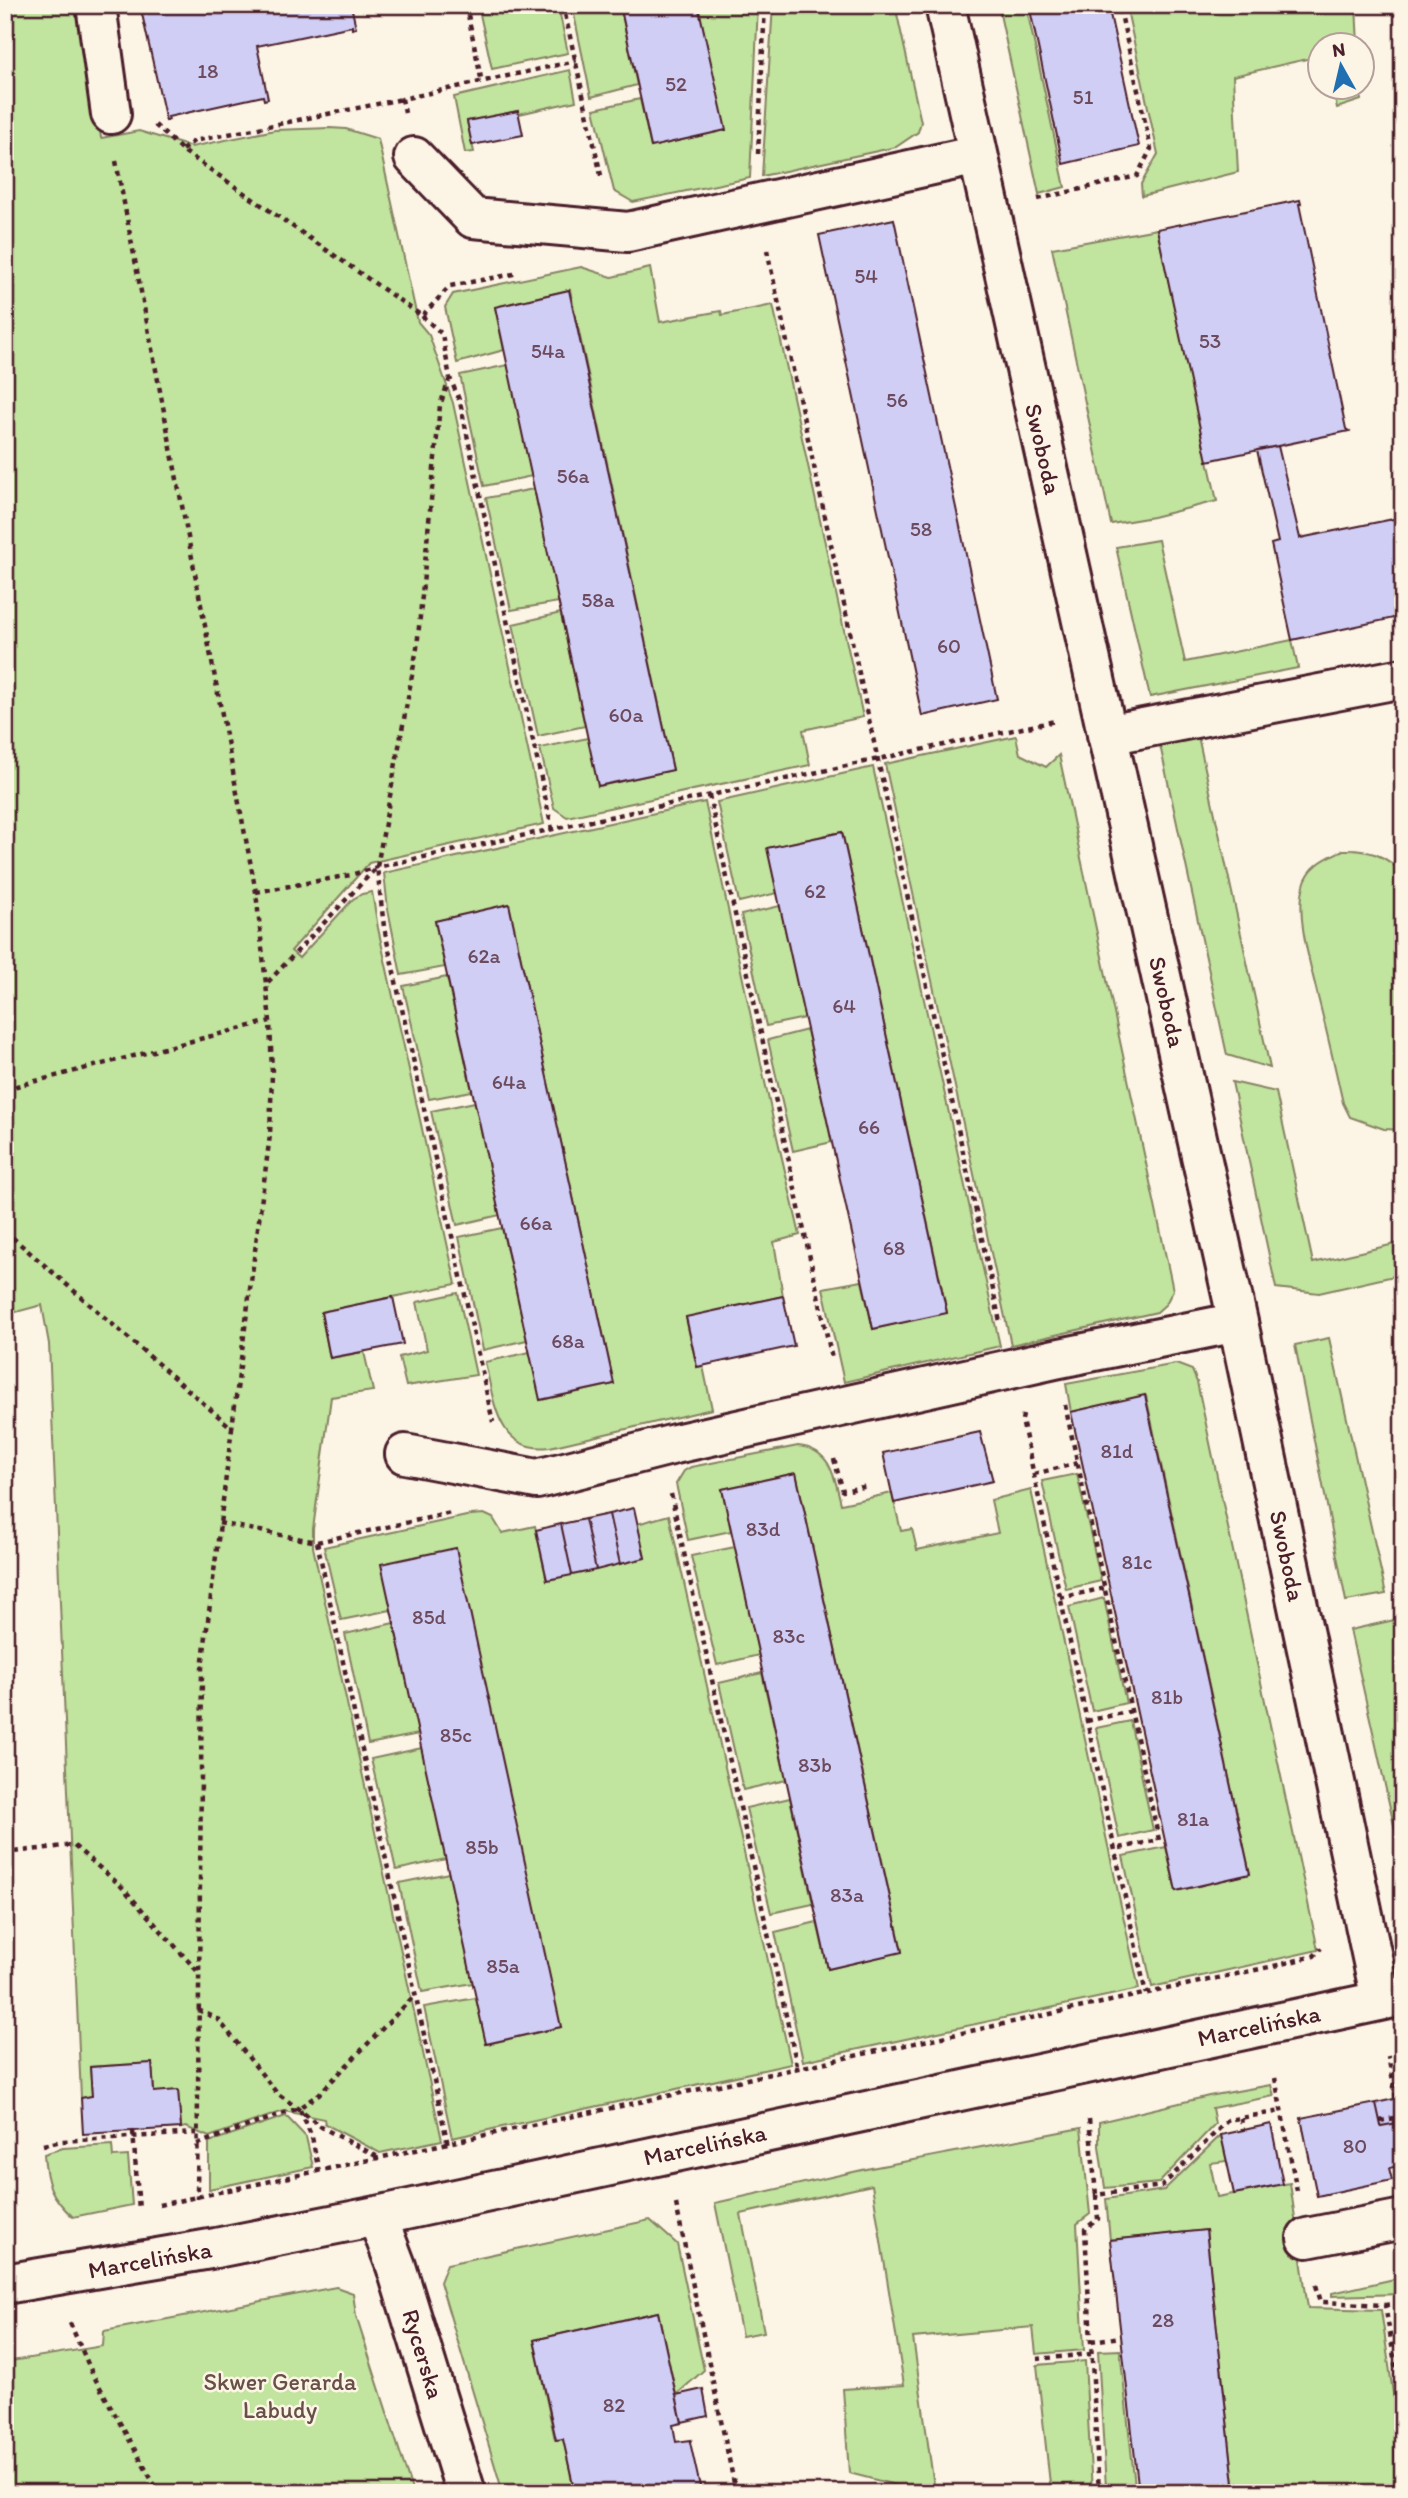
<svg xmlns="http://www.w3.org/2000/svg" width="1408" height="2498" font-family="Itim,sans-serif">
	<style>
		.green { fill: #c1e49e; stroke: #868264; stroke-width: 2 }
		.building { fill: #d1cef6; stroke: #4a1f2b; stroke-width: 2 }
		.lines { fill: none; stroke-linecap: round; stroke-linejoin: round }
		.minor-casing { stroke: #4a1f2b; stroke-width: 44 }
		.path { stroke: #4a1f2b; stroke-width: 4.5; stroke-dasharray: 5 5; stroke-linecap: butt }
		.minor { stroke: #fcf5e5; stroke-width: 38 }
		.labels { text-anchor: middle; stroke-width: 5; stroke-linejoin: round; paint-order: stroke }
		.number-label { font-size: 21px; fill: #6c4b5e }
		.street-label { font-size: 24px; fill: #4a1f2b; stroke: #fcf5e5 }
		.park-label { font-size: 24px; fill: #685048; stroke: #fcf5e5 }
	</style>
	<rect width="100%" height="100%" fill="#fcf5e5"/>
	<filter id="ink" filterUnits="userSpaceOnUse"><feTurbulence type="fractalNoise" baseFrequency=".0143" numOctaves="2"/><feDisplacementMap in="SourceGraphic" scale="14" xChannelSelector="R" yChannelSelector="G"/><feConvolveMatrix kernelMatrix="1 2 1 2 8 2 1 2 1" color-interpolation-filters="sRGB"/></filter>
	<g filter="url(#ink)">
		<!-- green -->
		<path class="green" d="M5,5H82L101,138L139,131L191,147L275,130L330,128L346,129L378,139L418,322L429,335L453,403L544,824L369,863L291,951L299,958L353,899L362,894L372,892L378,928L456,1284L321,1312L330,1358L364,1352L373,1391L331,1397L313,1529V1547L442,2140L380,2153L325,2124L324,2119L284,2111L209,2137L186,2127L181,2128L178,2091L154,2092L152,2063L90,2067L92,2096L81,2098L49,1344L42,1305L5,1315Z
			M478,5H558L568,53L492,69Z
			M572,5H620L637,85L591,97Z
			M698,5H758L750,178L633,202L614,191L594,109L640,99L651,147L725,130Z
			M773,5H895L921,122L918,132L896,147L762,176Z
			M998,5H1026L1065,187L1039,194Z
			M1126,5H1356L1358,45L1320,46V56L1233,76L1238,172L1142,196L1141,184L1158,154Z
			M570,70L576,101L519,114L517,111L467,121L474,152L465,153L454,97Z
			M1333,88H1360L1361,100L1337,108Z
			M1157,229L1217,501L1153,517L1111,524L1052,248Z
			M581,267L612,277L650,268L660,322L721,311L722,315L773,305L863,717L803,730L810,765L567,817L554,808L540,748L588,738L599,786L673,770L570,290L495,307L504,350L457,363L445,307L453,294Z
			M508,365L532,476L484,486L460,375Z
			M534,489L559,602L511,610L486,498Z
			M1158,540L1185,662L1292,640L1298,668L1150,697L1116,547Z
			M561,613L585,726L538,736L513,624Z
			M1016,736L1020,754L1046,767L1059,755L1173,1290L1166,1304L1157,1312L1011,1345L885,764Z
			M1198,736L1270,1068L1227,1055L1160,745Z
			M873,767L1000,1346L844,1382L823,1288L862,1281L873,1329L947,1312L842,832L768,848L777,893L739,902L717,802Z
			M705,802L774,1124L800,1235L774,1242L783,1296L686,1318L697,1367L703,1366L712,1409L550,1447C497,1454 494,1400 485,1362L530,1352L541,1400L614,1384L509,905L435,921L445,967L401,975L388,909L384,873Z
			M1343,850C1368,849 1386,855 1403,874V1130L1384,1129L1350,1117L1343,1103C1335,1068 1327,1032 1318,997C1311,966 1295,916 1304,885C1309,865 1327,858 1343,850Z
			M780,906L805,1018L766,1026L741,915Z
			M447,977L472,1091L429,1099L403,986Z
			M807,1030L832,1142L793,1151L768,1040Z
			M1232,1082L1276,1092L1313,1263L1403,1242V1274L1319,1293L1276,1288Z
			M475,1102L500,1215L457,1225L431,1111Z
			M502,1228L527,1340L483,1350L459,1237Z
			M458,1293L476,1375L406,1386L399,1357L427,1350L417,1302Z
			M1329,1338L1386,1594L1346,1601L1295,1345Z
			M1176,1364L1192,1370L1197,1382L1318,1950L1152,1987L1123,1856L1166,1847L1176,1891L1250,1874L1146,1396L1071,1412L1066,1384Z
			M798,1446C831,1449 835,1478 841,1504L892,1493L901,1531L912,1529L917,1550L998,1533L991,1500L1031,1490L1139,1989L803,2061L775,1932L817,1922L828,1969L902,1951L796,1473L722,1489L731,1531L688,1540L676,1484L684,1471L691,1467Z
			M1077,1474L1101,1581L1066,1589L1042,1481Z
			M484,1514L493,1518L502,1533L535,1526L547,1580L645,1558L637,1524L669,1515L791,2064L452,2138L424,2007L476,1998L487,2044L561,2027L391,1610L341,1620L324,1547L471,1515Z
			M735,1547L759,1655L717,1665L691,1556Z
			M1104,1598L1126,1703L1092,1711L1069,1607Z
			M1403,1618V1865L1350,1630Z
			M394,1623L419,1734L368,1744L345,1634Z
			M762,1673L786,1780L743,1790L719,1683Z
			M1130,1721L1153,1830L1119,1838L1096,1728Z
			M422,1748L446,1859L396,1870L371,1759Z
			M790,1798L813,1904L771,1913L746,1808Z
			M449,1873L473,1983L422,1992L399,1883Z
			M1271,2085L1274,2096L1212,2108L1215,2124L1159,2183L1105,2188L1099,2146V2122L1209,2096Z
			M286,2116L306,2137L313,2167L209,2189V2142Z
			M1081,2128L1090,2214L1077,2224L1084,2350L1036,2354L1033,2327L913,2338L935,2493H926L849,2473L843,2389L904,2385L872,2185L741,2214L764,2332L742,2336L715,2203L871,2168Z
			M1221,2135L1227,2161L1210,2163L1217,2197L1290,2183L1308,2308L1381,2310L1395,2407V2493H1235L1206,2230L1110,2240L1106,2199L1164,2190Z
			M112,2145L113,2157L128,2156L132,2205L73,2217C51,2197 46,2184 44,2154L63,2148Z
			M650,2220L677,2244L704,2370L676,2395L658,2312L534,2340L555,2440L563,2439L575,2493H503L440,2282L447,2264Z
			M1403,2277V2294L1332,2296V2293Z
			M336,2287L353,2293L356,2316L413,2493H5V2362L103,2346L104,2331Z
			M1120,2350L1135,2486L1106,2488L1098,2351Z
			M1085,2361L1092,2493H1051L1037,2365Z"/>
		<!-- building -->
		<path class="building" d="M140,5H351L356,28L352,29V26L257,46L268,99L264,100L263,96L168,117L169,120L166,121Z
			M620,5H698L726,130L651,147Z
			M1029,5H1108L1139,146L1063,164Z
			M518,111L523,135L472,145L467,121Z
			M1300,200L1301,204H1299L1346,429L1349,431L1207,461L1157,229Z
			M894,219L997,699L922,716L819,235Z
			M569,290L673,770L598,786L495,307Z
			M1278,446L1300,538L1403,517V616L1292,640L1271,544L1278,542L1257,450Z
			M842,832L947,1313L873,1329L767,848Z
			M509,904L614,1384L540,1400L435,921Z
			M783,1296L794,1346L697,1367L686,1317Z
			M393,1297L403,1344L330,1358L321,1312Z
			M1145,1395L1250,1874L1176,1891L1071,1412Z
			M980,1432L993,1481L894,1503L883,1453Z
			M796,1473L902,1952L828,1969L722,1489Z
			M634,1508L645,1558L620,1564L609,1514Z
			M609,1514L620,1564L596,1570L585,1519Z
			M585,1519L596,1570L572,1575L561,1524Z
			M561,1524L572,1575L547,1580L536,1530Z
			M456,1548L561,2027L486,2044L381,1564Z
			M152,2063L154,2092L178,2090L181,2128L83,2134L81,2098L92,2096L90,2067Z
			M1403,2097V2122L1381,2126L1376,2103Z
			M1376,2103L1381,2126L1403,2122V2165L1389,2168L1392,2180L1317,2196L1301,2118Z
			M1271,2124L1283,2184L1234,2194L1221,2135Z
			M1206,2230L1235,2493H1139L1110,2240Z
			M658,2312L682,2423L673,2425L676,2442L691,2440L690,2442L701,2491L575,2493L563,2439L556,2440L534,2340Z
			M703,2389L708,2416L682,2422L676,2395Z"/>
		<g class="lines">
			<defs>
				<path id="minor" d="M96,5L111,114
					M945,5L1238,1322L1381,2000
					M414,157L473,218L628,232L978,155
					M1107,735L1403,678
					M405,1454L537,1479L675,1444L1055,1359L1238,1322
					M377,2216L396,2266L466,2493
					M1307,2238L1403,2219
					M5,2284L216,2248L377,2216L1403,1996"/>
			</defs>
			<!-- minor casing -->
			<use href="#minor" class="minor-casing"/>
			<!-- path -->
			<path class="path" d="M466,5L482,83
				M563,5L602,180
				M405,113L402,99L576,61
				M155,125L182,150L422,316L450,286L519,273
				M182,150L194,141L402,99
				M758,154L765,5
				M116,161L256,892L270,1021L272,1073L270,1135L232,1428
				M1038,199L1137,176L1151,149L1119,5
				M767,250L1000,1322
				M422,316L442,334L450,378L460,402L552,829
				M450,378L440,405L417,648L377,867L384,927L493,1422
				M709,795L832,1359
				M256,892L351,875L377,867L1055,721
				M268,982L375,869
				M5,1089L270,1021
				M5,1231L232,1428L202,1668L197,2199
				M1065,1405L1159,1840L1115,1849
				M1023,1415L1022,1420L1146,1994
				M834,1459L843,1491L868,1486
				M1034,1474L1078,1463
				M671,1494L798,2070
				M219,1523L317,1542L451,1513
				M317,1542L448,2145
				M1060,1598L1105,1588
				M1087,1721L1131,1711
				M5,1782L8,1783
				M5,1853L73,1845L120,1885L200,1974
				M198,2010L218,2019L276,2092L323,2128L380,2158
				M1275,2078L1297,2191
				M1241,2118L1243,2130
				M1089,2119L1096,2195
				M1380,2121L1400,2117L1388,2056
				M133,2131L139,2210
				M197,2144L299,2108
				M43,2145L62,2141L197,2133
				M319,2172L312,2137L299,2108L319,2094L415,1995
				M676,2204L735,2488L734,2493
				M159,2205L1274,1966L1314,1956L1321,1948
				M5,2230H7
				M1316,2285L1321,2302L1385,2305L1402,2404L1403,2493
				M1385,2305L1403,2303
				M70,2323L92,2373L159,2493
				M1091,2341L1121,2337
				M1037,2359L1091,2354
				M1099,2493L1085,2229L1098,2219L1096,2195L1162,2186L1228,2120L1281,2111"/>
			<!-- minor -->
			<use href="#minor" class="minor"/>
		</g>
	</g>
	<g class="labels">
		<!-- number labels -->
		<g class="number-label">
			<text x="208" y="78">18</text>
			<text x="676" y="91">52</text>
			<text x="1083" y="104">51</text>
			<text x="866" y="283">54</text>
			<text x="1210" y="348">53</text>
			<text x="548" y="358">54a</text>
			<text x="897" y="407">56</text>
			<text x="573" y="483">56a</text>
			<text x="921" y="536">58</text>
			<text x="598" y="607">58a</text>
			<text x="949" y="653">60</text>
			<text x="626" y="722">60a</text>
			<text x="815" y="898">62</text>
			<text x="484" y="963">62a</text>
			<text x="844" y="1013">64</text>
			<text x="509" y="1089">64a</text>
			<text x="869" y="1134">66</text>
			<text x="536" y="1230">66a</text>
			<text x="894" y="1255">68</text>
			<text x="568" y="1348">68a</text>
			<text x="1117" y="1458">81d</text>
			<text x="763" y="1536">83d</text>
			<text x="1137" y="1569">81c</text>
			<text x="429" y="1624">85d</text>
			<text x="789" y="1643">83c</text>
			<text x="1167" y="1704">81b</text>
			<text x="456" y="1742">85c</text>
			<text x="815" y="1772">83b</text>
			<text x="1193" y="1826">81a</text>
			<text x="482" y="1854">85b</text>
			<text x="847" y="1902">83a</text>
			<text x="503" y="1973">85a</text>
			<text x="1355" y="2153">80</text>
			<text x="1163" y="2327">28</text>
			<text x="614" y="2412">82</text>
		</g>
		<!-- street labels -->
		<g class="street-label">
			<text transform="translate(1043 449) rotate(77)" y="8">Swoboda</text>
			<text transform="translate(1167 1002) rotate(77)" y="8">Swoboda</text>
			<text transform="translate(1287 1556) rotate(78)" y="8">Swoboda</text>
			<text transform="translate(1259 2026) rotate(-12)" y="8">Marcelińska</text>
			<text transform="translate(705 2145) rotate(-12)" y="8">Marcelińska</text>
			<text transform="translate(150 2260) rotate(-10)" y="8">Marcelińska</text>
			<text transform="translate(423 2354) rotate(73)" y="8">Rycerska</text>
		</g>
		<!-- park labels -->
		<g class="park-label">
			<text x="280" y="2390">Skwer Gerarda<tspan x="280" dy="28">Labudy</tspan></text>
		</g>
	</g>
	<!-- margin -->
	<rect width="1408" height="2498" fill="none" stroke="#fcf5e5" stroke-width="28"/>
	<rect x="14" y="14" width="1380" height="2470" fill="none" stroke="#4a1f2b" stroke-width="2.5" filter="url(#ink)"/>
	<!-- north arrow -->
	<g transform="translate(1341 66) rotate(352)"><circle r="33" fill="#fcf5e5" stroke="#b59f9b" stroke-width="2"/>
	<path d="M0-5L12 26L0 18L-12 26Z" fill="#1f6fb2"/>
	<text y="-10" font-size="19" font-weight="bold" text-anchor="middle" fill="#4a1f2b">N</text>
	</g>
</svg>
